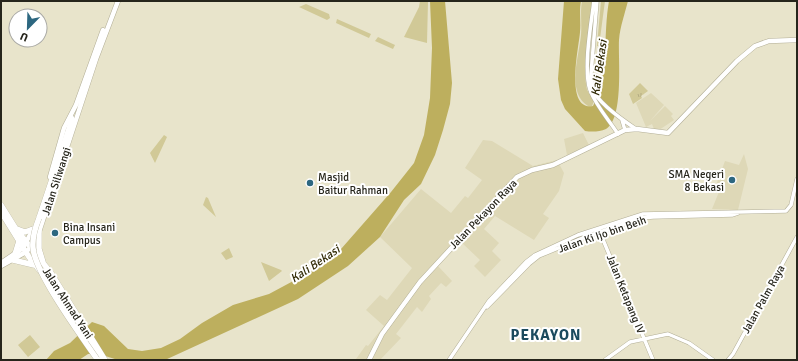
<svg xmlns="http://www.w3.org/2000/svg" width="798" height="361" font-family="Signika,sans-serif">
	<style>
		.built { fill: #ded8b7 }
		.grass { fill: url(#grass-tufts) }
		.garden { fill: #d1c997 }
		.water { fill: #bdaf5e }
		.lines { fill: none; stroke-linecap: round; stroke-linejoin: round }
		.minor-casing { stroke: #b2ae96; stroke-width: 4.5 }
		.major-casing { stroke: #b2ae96; stroke-width: 5.5 }
		.highway-casing { stroke: #b2ae96; stroke-width: 6 }
		.minor { stroke: #fff; stroke-width: 3.5 }
		.major { stroke: #fff; stroke-width: 4.5 }
		.highway { stroke: #fff; stroke-width: 5.5 }
		.highway-bridge-casing { stroke: #b2ae96; stroke-width: 6; stroke-linecap: butt }
		.highway-bridge { stroke: #fff; stroke-width: 5.5 }
		.poi-dot { fill: #2d6780; stroke: #fff; stroke-width: 1.5 }
		.labels { text-anchor: middle; stroke-width: 4; stroke-linejoin: round; paint-order: stroke }
		.poi-label { font-size: 11px; fill: #26251b; stroke: #fff; text-anchor: start }
		.street-label { font-size: 11px; fill: #26251b; stroke: #fff }
		.water-label { font-size: 12px; font-style: italic; fill: #312a06; stroke: #fff }
		.district-label { font-size: 15px; font-weight: bold; letter-spacing: 1px; fill: #1b4a5d; stroke: #fff }
	</style>
	<defs>
		<pattern id="grass-tufts" width="24" height="20" patternUnits="userSpaceOnUse"><rect width="24" height="20" fill="#d1c997"/><path d="M3 7l-1-3M5 7V3M7 7l1-3M15 17l-1-3M17 17v-4M19 17l1-3" fill="none" stroke="#b3ac82"/></pattern>
	</defs>
	<rect width="100%" height="100%" fill="#e8e4cb"/>
	<!-- built -->
	<path class="built" d="M651,93L664,105L650,121L665,106L673,114L671,116L674,120L659,130L654,129L652,124L646,127L636,103Z
		M583,133L589,145L567,155L564,139Z
		M483,140L492,141L533,166L557,160L564,173L559,191L543,214L549,218L534,240L495,216L484,229L499,243L492,251L501,260L485,277L474,266L480,260L460,241L438,266L452,281L446,287L441,283L429,296L431,299L422,312L417,307L396,334L401,338L380,360H357L356,359L366,345L368,346L384,326L366,310L380,295L387,300L412,268L380,237L421,189L451,213L465,196L468,198L482,180L465,168Z
		M744,154L748,169L738,210L712,209L721,187L716,185L725,161L739,165Z"/>
	<!-- grass -->
	<path class="grass" d="M640,83L648,91L641,96L642,98L633,104L629,94Z"/>
	<!-- garden -->
	<path class="garden" d="M420,1H428L427,43L404,37L419,7Z
		M582,1H592L585,77L587,90L594,101L592,106H588C566,92 579,57 581,35C582,24 580,12 582,1Z
		M601,1H605L599,46H597Z
		M306,4L329,14L330,18L327,20L299,7Z
		M337,19L371,34L369,38L336,23Z
		M378,37L395,45L393,49L375,41Z
		M164,135L167,137L155,163L150,153Z
		M206,197L208,198L216,217L203,205Z
		M229,248L233,257L226,260L221,253Z
		M261,262L281,270L282,271L269,281Z
		M30,335L40,347L28,357L18,345Z"/>
	<!-- water -->
	<path class="water" d="M430,1H445L452,83L450,104L443,130L435,155L421,184L404,200L380,237L348,266L298,299L165,360H118L99,354H88L79,360H46L54,351L70,343L92,322L104,326L128,349L142,351L161,348L180,339L202,323L233,305L269,294L310,272L341,249L391,192L414,163L424,135L430,98L432,48Z
		M564,1H581C579,11 581,22 580,32C579,47 564,111 593,106C609,77 603,33 609,1H628C625,13 620,27 619,40C618,59 624,118 606,129C599,132 592,132 585,131L565,109L561,100L558,79Z"/>
	<g class="lines">
		<defs>
			<path id="minor" d="M594,1C591,24 583,69 590,90C596,106 609,120 618,134
				M597,1L591,74C591,80 591,85 593,90C599,104 624,121 636,129
				M622,120L625,130
				M599,230L653,360
				M487,307L529,264L539,256L585,237L642,218L653,217L732,215L738,213
				M449,360L489,301L526,262L535,255L578,235L643,214L786,211L791,205L797,179
				M605,360L630,342L668,334L689,343L713,360
				M728,360L733,354L797,237"/>
			<path id="major" d="M50,177L64,128L76,105L103,30
				M38,235L96,59L118,1
				M1,263L23,248L33,229
				M1,266L26,252L33,245
				M369,360L382,334L420,282L517,177L532,170L553,165L625,130L637,129L668,133L737,61L755,46L769,41L797,40"/>
			<path id="highway" d="M1,205L16,229L51,273L105,360
				M1,212L29,257L41,272
				M39,218L72,120L71,117
				M17,229L25,232L33,229
				M39,232V249L43,262
				M15,254L19,241
				M13,260L34,265
				M51,285L100,360"/>
		</defs>
		<!-- minor casing -->
		<use href="#minor" class="minor-casing"/>
		<!-- major casing -->
		<use href="#major" class="major-casing"/>
		<!-- highway casing -->
		<use href="#highway" class="highway-casing"/>
		<!-- minor -->
		<use href="#minor" class="minor"/>
		<!-- major -->
		<use href="#major" class="major"/>
		<!-- highway -->
		<use href="#highway" class="highway"/>
		<defs>
			<path id="highway-bridge" d="M39,218C35,228 32,238 33,248C35,273 81,336 97,359"/>
		</defs>
		<!-- highway-bridge casing -->
		<use href="#highway-bridge" class="highway-bridge-casing"/>
		<!-- highway-bridge -->
		<use href="#highway-bridge" class="highway-bridge"/>
	</g>
	<!-- markers -->
	<g class="poi-dot">
		<circle cx="732" cy="180" r="4"/>
		<circle cx="310" cy="183" r="4"/>
		<circle cx="55" cy="233" r="4"/>
	</g>
	<g class="labels">
		<!-- poi labels -->
		<g class="poi-label">
			<text x="724" y="178" text-anchor="end">SMA Negeri<tspan x="724" dy="13">8 Bekasi</tspan></text>
			<text x="318" y="181">Masjid<tspan x="318" dy="13">Baitur Rahman</tspan></text>
			<text x="63" y="231">Bina Insani<tspan x="63" dy="13">Campus</tspan></text>
		</g>
		<!-- street labels -->
		<g class="street-label">
			<text transform="translate(56 181) rotate(-72)" y="4">Jalan Siliwangi</text>
			<text transform="translate(483 214) rotate(-46)" y="4">Jalan Pekayon Raya</text>
			<text transform="translate(602 234) rotate(-19)" y="4">Jalan Ki Ijo bin Beih</text>
			<text transform="translate(626 294) rotate(68)" y="4">Jalan Ketapang IV</text>
			<text transform="translate(763 299) rotate(-61)" y="4">Jalan Palm Raya</text>
			<text transform="translate(68 303) rotate(57)" y="4">Jalan Ahmad Yani</text>
		</g>
		<!-- water labels -->
		<g class="water-label">
			<text transform="translate(599 68) rotate(-82)" y="4">Kali Bekasi</text>
			<text transform="translate(315 264) rotate(-34)" y="4">Kali Bekasi</text>
		</g>
		<!-- district labels -->
		<g class="district-label">
			<text x="546" y="340">PEKAYON</text>
		</g>
	</g>
	<!-- border -->
	<rect width="798" height="361" fill="none" stroke="#26251b" stroke-width="4"/>
	<!-- north arrow -->
	<g transform="translate(28 28) rotate(203)"><circle r="19" fill="#ffffff" stroke="#a8a8a4"/>
	<path d="M0-3L7 15L0 10L-7 15Z" fill="#2d6780"/>
	<text y="-6" font-size="11" font-weight="bold" text-anchor="middle" fill="#26251b">U</text>
	</g>
</svg>
